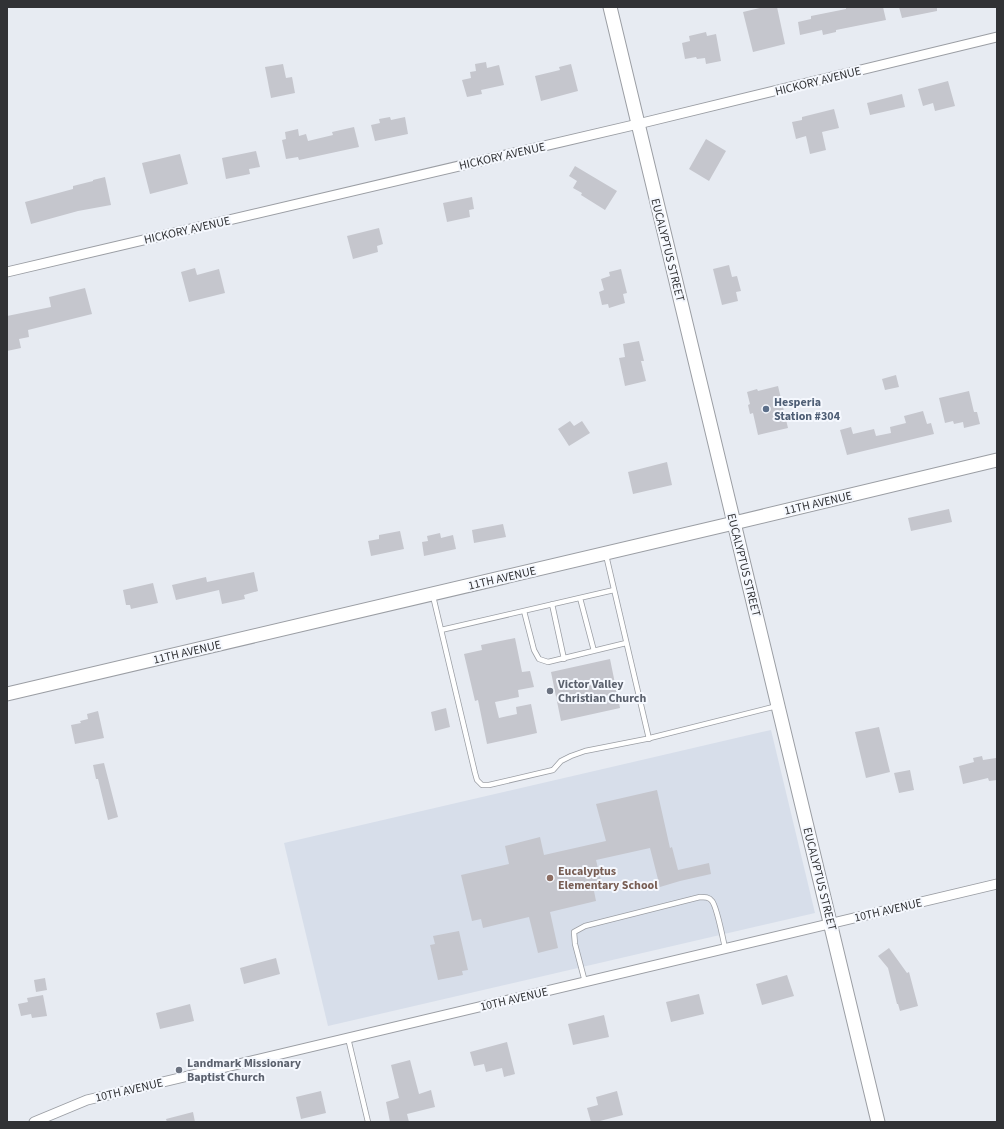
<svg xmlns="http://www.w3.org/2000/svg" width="1004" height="1129" font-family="'Source Sans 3',sans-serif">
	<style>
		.built { fill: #d7deea }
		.building { fill: #c5c6cd }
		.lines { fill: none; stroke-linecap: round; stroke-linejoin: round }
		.lane-casing { stroke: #9b9ea4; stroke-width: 6 }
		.street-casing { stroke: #9b9ea4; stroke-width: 11 }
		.secondary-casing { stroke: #9b9ea4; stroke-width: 15 }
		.lane { stroke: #fff; stroke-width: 4.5 }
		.street { stroke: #fff; stroke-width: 9 }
		.secondary { stroke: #fff; stroke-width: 13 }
		.service-dot { fill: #5c6f8a; stroke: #f5f8fe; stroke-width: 1.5 }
		.worship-dot { fill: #6b7280; stroke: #f5f8fe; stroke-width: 1.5 }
		.education-dot { fill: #8d6e63; stroke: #f5f8fe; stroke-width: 1.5 }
		.labels { text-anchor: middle; stroke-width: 4; stroke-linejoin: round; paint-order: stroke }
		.street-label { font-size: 12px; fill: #313235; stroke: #f5f8fe }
		.service-label { font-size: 12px; font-weight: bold; fill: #4e5e75; stroke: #f5f8fe; text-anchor: start }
		.worship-label { font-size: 12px; font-weight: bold; fill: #5b616d; stroke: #f5f8fe; text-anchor: start }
		.education-label { font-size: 12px; font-weight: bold; fill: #785e54; stroke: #f5f8fe; text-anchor: start }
	</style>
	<rect width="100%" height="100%" fill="#e7ebf2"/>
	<!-- built -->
	<path class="built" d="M771,730L815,913L328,1026L284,843Z"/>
	<!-- building -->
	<path class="building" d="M764,7H777L785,44L753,52L743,12Z
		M846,7H883L886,20L836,30V32L823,35L822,30L800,35L798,22L811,19V16L846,9Z
		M899,7H937V11L902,18Z
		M706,32L707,36L716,34L721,61L706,64L705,58L697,59L696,57L685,59L682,43L690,41L689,36Z
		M486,62L487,68L499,65L504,85L481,90L482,94L467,97L462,80L471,78L470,72L476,71L475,64Z
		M283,64L286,78L292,77L295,93L271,98L265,67Z
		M571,64L578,91L541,101L535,76L560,70L559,67Z
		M948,81L955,106L935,111L933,103L923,106L918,89Z
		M902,94L905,107L870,115L867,103Z
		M834,109L839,128L822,132L826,150L810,154L806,136L796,139L792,122L802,120V117Z
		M390,117L391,120L405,117L408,134L375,141L371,125L380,123L379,119Z
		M354,127L359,147L299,160L298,157L286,159L282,140L286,139L285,132L298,129L299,136L306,134L308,141L333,135L332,132Z
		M706,139L726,151L709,181L689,169Z
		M256,151L260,167L249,169L250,174L226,179L222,158Z
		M180,154L188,184L150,194L142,163Z
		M575,166L617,191L605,210L581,195L582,193L573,188L577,181L569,176Z
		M105,177L111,205L78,211L31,224L25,202L73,189V186L93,181V180Z
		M472,197L474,209L469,210L470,217L447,222L443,203Z
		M379,228L383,244L377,246L378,252L353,259L347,236Z
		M729,265L732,277L737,276L741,291L736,292L738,301L722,305L713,269Z
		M195,268L197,275L219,269L225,293L189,302L181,272Z
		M621,269L627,293L623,294L625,303L609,308L608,304L602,305L599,292L604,290L601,279L610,276L609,272Z
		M85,288L92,314L28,330L29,337L19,339L21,348L7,351V316L51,307L49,297Z
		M639,341L644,361H641L646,381L625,386L619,358L625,357L623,344Z
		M896,375L899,387L885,390L882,379Z
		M778,386L788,428L758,435L753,413L750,414L748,405L750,404L747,392L757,389L758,391Z
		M969,391L974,412H977L980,424L964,428L963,422L954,424L953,421L945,423L939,398Z
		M923,411L927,424L931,423L934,434L847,455L840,430L851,427L853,434L874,429L876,436L891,433L890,427L906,423L904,416Z
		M570,421L574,426L582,421L590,433L569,446L558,429Z
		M667,462L672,485L633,494L628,472Z
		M949,509L952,522L911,531L908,518Z
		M503,524L506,537L474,543L472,530Z
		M400,531L404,549L371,556L368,541L379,539V535Z
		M440,533L441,538L453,535L456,549L424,556L422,542L428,541L427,536Z
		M254,572L258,591L244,595L245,599L222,604L219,590L176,600L172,585L206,577L207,582Z
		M153,583L158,603L131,609L130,605H126L123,590Z
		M515,638L522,672L530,671L534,687L518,690L519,697L495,702L499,718L517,714L516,707L531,704L537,733L487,744L478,700L475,701L464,654L482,650L481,645Z
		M610,659L620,708L561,721L551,672Z
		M446,708L450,727L435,731L431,712Z
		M98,711L104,738L75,744L71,725L81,723L80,721L88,719L87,714Z
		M879,727L890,772L866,778L855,732Z
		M982,756L983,760L996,758L997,780L989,781L988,778L963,784L959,766L974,762L973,758Z
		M104,763L118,817L108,820L98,779H96L93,765Z
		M910,770L914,790L899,793L894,773Z
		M657,790L670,848L672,847L678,870L709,863L711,874L680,881L660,887L650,848L596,860L603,889L594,891L596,901L550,912L558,948L538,953L529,917L483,928L481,919L472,921L461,875L509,864L505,846L540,837L544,855L606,841L596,804Z
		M459,931L468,970L462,971L463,975L438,980L430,945L435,944L433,936Z
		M889,948L907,973L909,972L918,1006L900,1011L898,1004H897L888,968L878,956Z
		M276,958L280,974L244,984L240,968Z
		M787,975L794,996L762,1005L756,984Z
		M45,978L47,990L36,992L34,980Z
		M699,994L704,1014L671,1022L666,1002Z
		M43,995L47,1016L32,1018L31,1014L21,1016L18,1004L28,1002L27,998Z
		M190,1004L194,1021L160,1029L156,1013Z
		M604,1015L609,1037L573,1045L568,1024Z
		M507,1042L515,1074L504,1077L502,1068L486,1072L484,1064L474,1066L470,1052Z
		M410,1060L419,1094L431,1090L435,1107L407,1114L409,1122H390L386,1102L399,1098L391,1065Z
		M321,1091L326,1113L301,1119L296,1097Z
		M617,1091L623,1115L596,1122H591L587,1108L598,1105L596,1097Z
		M193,1112L195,1122H167L166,1119Z"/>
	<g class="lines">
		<defs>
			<path id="lane" d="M606,555L649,739
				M433,596L475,773L477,780L482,785H489L553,770L561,761L571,756L585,751L646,739L777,706
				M580,598L594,651
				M552,604L564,659
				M524,611L534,650L539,659L548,662L626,643
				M441,630L614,590
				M585,982L575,944L574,932L585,926L700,897C705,897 709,897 712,901C717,907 723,939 725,948
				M348,1038L368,1122"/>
			<path id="street" d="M7,272L638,124L997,37
				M34,1122L87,1100L997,884"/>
			<path id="secondary" d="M610,7L878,1122
				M7,694L734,523L997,460"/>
		</defs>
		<!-- lane casing -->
		<use href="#lane" class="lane-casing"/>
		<!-- street casing -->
		<use href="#street" class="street-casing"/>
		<!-- secondary casing -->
		<use href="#secondary" class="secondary-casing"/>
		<!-- lane -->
		<use href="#lane" class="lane"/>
		<!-- street -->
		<use href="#street" class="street"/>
		<!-- secondary -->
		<use href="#secondary" class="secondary"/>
	</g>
	<!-- markers -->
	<circle class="service-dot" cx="766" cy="409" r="4"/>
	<g class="worship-dot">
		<circle cx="550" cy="691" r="4"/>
		<circle cx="179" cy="1070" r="4"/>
	</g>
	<circle class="education-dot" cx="550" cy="878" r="4"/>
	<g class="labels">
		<!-- street labels -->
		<g class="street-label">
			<text transform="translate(818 81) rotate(-14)" y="4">HICKORY AVENUE</text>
			<text transform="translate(502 156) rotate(-13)" y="4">HICKORY AVENUE</text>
			<text transform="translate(187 230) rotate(-13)" y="4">HICKORY AVENUE</text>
			<text transform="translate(668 250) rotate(76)" y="4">EUCALYPTUS STREET</text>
			<text transform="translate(818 503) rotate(-13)" y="4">11TH AVENUE</text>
			<text transform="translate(744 565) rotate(76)" y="4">EUCALYPTUS STREET</text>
			<text transform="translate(502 578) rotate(-13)" y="4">11TH AVENUE</text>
			<text transform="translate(187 652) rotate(-13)" y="4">11TH AVENUE</text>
			<text transform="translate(820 879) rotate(76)" y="4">EUCALYPTUS STREET</text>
			<text transform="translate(888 910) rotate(-13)" y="4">10TH AVENUE</text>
			<text transform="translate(514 999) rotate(-13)" y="4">10TH AVENUE</text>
			<text transform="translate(129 1090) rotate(-13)" y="4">10TH AVENUE</text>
		</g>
		<!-- service labels -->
		<g class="service-label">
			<text x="774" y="406">Hesperia<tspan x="774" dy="14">Station #304</tspan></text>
		</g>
		<!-- worship labels -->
		<g class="worship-label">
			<text x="558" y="688">Victor Valley<tspan x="558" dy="14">Christian Church</tspan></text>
			<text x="187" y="1067">Landmark Missionary<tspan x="187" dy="14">Baptist Church</tspan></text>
		</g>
		<!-- education labels -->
		<g class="education-label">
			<text x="558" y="875">Eucalyptus<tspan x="558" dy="14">Elementary School</tspan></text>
		</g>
	</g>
	<!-- border -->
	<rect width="1004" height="1129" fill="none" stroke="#313235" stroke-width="16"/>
</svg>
